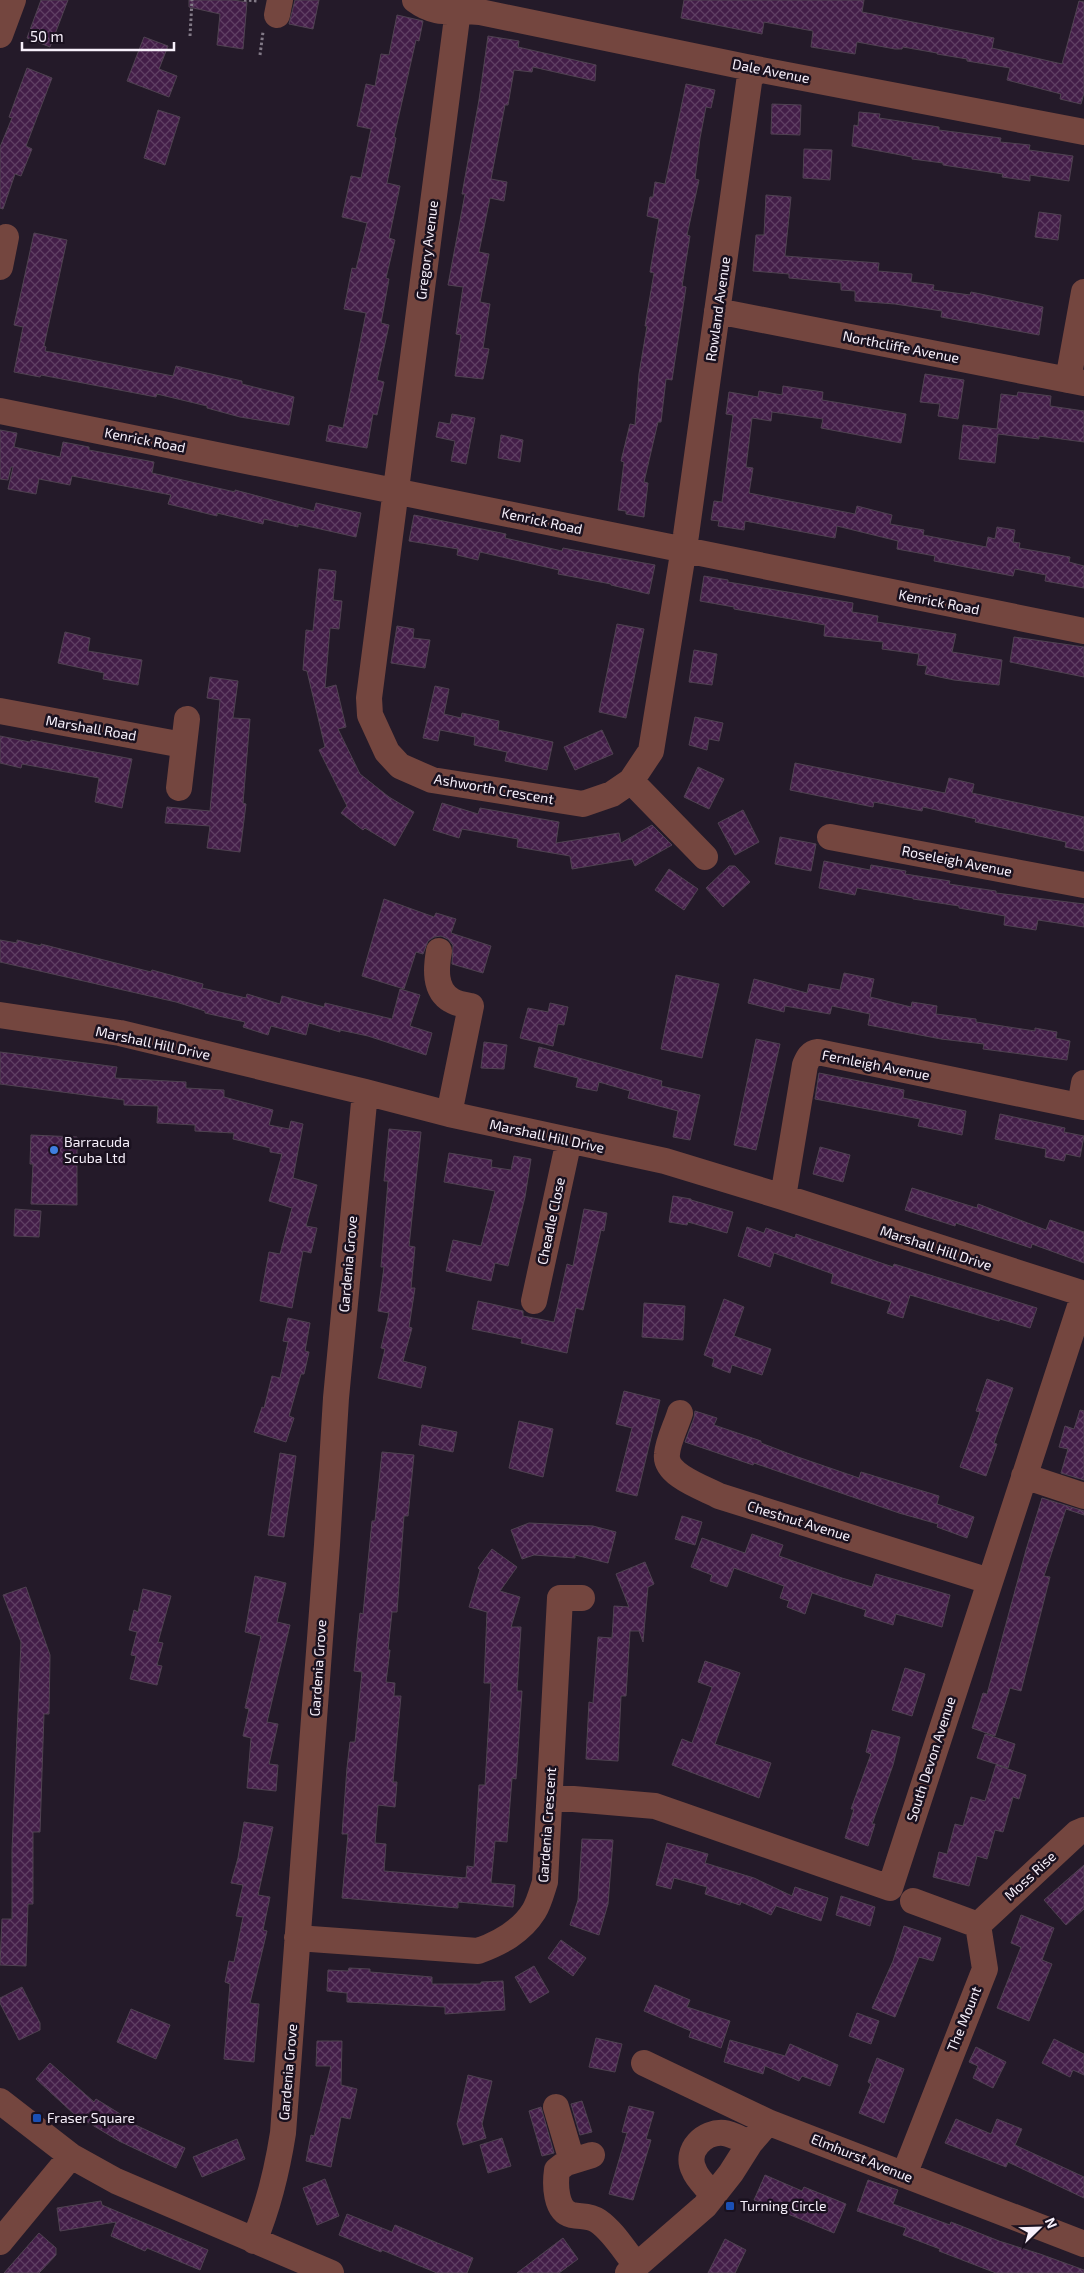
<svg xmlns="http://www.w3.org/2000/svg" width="1084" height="2273" font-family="'Exo 2',sans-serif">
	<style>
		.building { fill: url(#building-cross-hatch); stroke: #4f4251 }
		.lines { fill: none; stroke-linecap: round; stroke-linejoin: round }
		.path { stroke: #827a87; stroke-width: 3; stroke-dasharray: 2.5 2.5; stroke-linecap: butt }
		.minor { stroke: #74463f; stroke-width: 26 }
		.shop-dot { fill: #3f7fe0; stroke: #1a111f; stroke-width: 2 }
		.transit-dot { fill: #1a4fb4; stroke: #1a111f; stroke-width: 2 }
		.labels { text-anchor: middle; stroke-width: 5; stroke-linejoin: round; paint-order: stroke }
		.street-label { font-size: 14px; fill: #f7f0fb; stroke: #1a111f }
		.poi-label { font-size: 14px; fill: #f7f0fb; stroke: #1a111f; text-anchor: start }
	</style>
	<defs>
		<pattern id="building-cross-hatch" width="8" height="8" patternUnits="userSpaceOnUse" patternTransform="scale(1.25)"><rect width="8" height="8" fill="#431e48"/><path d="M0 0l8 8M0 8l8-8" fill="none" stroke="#5f3f63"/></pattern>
	</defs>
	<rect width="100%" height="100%" fill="#241a29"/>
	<!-- building -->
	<path class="building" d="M41,0H68L50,47L27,38Z
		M189,0H232L247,2L243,49L217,45L220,14L189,7Z
		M295,0H319L313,29L289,24Z
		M684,0H864L862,12L994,38L992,48L1062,64L1079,1L1084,2V93L1081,104L1060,99L1061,94L1007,80L1010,68L967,61V59L937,54V53L903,47L902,49H895L857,42L855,54L811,47L813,31L764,22L762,34L681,18Z
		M397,15L423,21L419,41L416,40L394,137L396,138L387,183L400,186L389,238L395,240L386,278L389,279L381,323L389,325L377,380L384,382L377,415L373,414L367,448L326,441L329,425L343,428L366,313L344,309L352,268L356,269L367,223L342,217L351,176L361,178L371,129L357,126L366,84L375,86L381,54L389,55Z
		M488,36L519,41L518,47L596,65L595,81L533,67L532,72L514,70L508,105H505L491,179L507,182L504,201L490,198L479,252L489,254L480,302L490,304L483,348L489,349L483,379L455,376L461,335L456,334L463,287L448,285L465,194H462L479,100Z
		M144,37L168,46L159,69L177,76L169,97L127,81Z
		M27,68L52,78L26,146L32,149L21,176L15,174L3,209L0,208V147L12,118L9,117Z
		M686,84L715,90L711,108L706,107L700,138L695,179L699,180L687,235L690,236L682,286L686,287L672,380L666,379L661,422H658L644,482L648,483L644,517L626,514V511L618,510L624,462L621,461L630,424L635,425L639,374L647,326H645L654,273L650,272L659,219L647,216L650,197H653L655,182L665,184Z
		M772,104L801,105L800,135L771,134Z
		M158,110L180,117L165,165L144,158Z
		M859,112L880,114L879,118L939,127V130L1001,138L1000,142L1030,145L1029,150L1073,156L1069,181L1030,175V181L1002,177L1003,174L943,165V163L912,159V157L852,146L854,125L858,126Z
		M804,149L832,150L830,180L803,178Z
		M766,195L791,197L785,256L879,263L878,271L912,274L911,282L934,285L933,290L970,295L971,292L1043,307L1039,335L941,317L942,311L895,304L855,301V291L841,290V283L789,278V274L753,271L756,235H764Z
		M1039,212L1061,215L1058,240L1035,237Z
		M34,233L67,240L44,346L46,347L45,351L173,376L176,366L242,381V384L294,397L289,425L240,417L207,408V406L157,394L156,397L41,375L40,377L14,372L23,327L14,325Z
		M925,374L964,380L958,419L938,416L940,404L920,402Z
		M783,386L823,392L822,400L906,414L901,443L821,428L823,419L772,412L771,421L752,418L746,467L753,468L749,493L855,514L857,506L892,515L890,524L924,530L923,535L986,547L988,537L995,539L997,527L1015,530L1013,542L1020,543L1019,548L1070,557L1069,562L1084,566V588L1045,581L1046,575L1015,569L1013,576L934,561L935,556L897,549L898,541L837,526L835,538L745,521L744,530L718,526L719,521L711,520L714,501L722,502L733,415L726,414L729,392L758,397L759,391L782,395Z
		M1018,392L1051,396L1050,406L1084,411V442L1039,436V439L998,434L995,463L959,459L963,425L997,429L1001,394L1017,396Z
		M452,414L475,418L466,464L451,461L455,441L436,437L439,422L450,424Z
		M0,430L17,433L14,447L60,457L63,442L89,447V450L154,462L152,473L235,492V490L314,511L316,503L361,513L356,537L298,524V527L264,519L263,524L217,513V516L168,504L171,495L72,476L70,485L39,479L36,494L8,489L13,467H11L8,480L0,479Z
		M501,435L523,440L520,462L498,458Z
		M414,515L506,534L505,538L562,551L563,548L655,565L649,594L611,585V584L558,574L559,570L480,552L478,560L457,555L458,549L409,541Z
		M319,569L336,571L333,600L342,601L339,629L330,628L325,688L336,685L346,727L338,729L360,774L389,797L414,812L395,846L365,828L363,830L341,813L347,806L319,750L325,747L307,671L303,670L306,630L313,631Z
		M704,576L728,580V582L853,603L852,612L878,616L877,622L956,634L952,652L1002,660L999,685L954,680L925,674L927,666L917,665L919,654L882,649L883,642L824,636L825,625L734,609V607L700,601Z
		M617,624L644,629L626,718L599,712Z
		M397,626L414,629L413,638L430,640L425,668L391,663Z
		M65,632L90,638L88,651L142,660L138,685L103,679L104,673L58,663Z
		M1014,637L1084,647V677L1010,662Z
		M694,650L717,654L712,685L689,682Z
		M210,677L238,681L233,718L250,719L243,803L246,804L240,852L207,848L210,826L165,823L167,807L210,811L220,700L207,698Z
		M435,686L449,689L444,714L461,718L462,713L499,721L498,730L553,742L547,770L505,761L507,752L474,745L475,737L440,730L438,741L423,738Z
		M695,717L723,723L719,741L709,739L707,750L689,745Z
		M602,730L613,754L575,770L564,747Z
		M0,736L30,742L31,740L132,759L122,808L95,802L99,778L22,764L21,768L0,763Z
		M795,763L945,793L949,778L974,784L972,793L1084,817V851L1065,847L1066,842L975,822L976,819L923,807L922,811L874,802L873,807L790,790Z
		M698,767L724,779L709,809L684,797Z
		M442,803L478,814L480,808L559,822L556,843L619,833L621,843L652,825L672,845L635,866L632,859L572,869L570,856L517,847L518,839L462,829L459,838L433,830Z
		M743,810L759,842L735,855L718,823Z
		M780,837L816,844L811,871L775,864Z
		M824,861L870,870L871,865L906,871L905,874L950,881L949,884L996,891V893L1084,904V927L1038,920L1036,930L1004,925L1005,916L959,908V906L913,899V898L857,888L855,895L819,888Z
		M729,866H735L750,882L723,907L706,888Z
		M669,869L698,889L684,910L655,890Z
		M384,899L434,917L436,913L456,919L451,933L491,946L483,973L452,964L453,945L448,939L441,936L434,937L428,941L423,954L416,952L404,989L362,976Z
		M0,940L17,943V940L41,946V944L151,972L152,970L203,984L202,988L246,998L247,994L280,1004L282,996L324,1007L325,1003L392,1019L400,989L420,995L410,1026L432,1033L426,1055L368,1036L340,1030V1032L309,1023L306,1035L271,1026L268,1035L243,1027L245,1022L205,1013V1011L176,1002L0,962Z
		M844,973L874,979L870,997L911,1007L912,1002L937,1006L936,1014L976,1019V1022L1035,1031V1028L1057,1032L1056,1038L1070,1041L1067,1060L983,1049L984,1044L941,1039L868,1025L870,1014L832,1006L830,1014L785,1006L784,1012L748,1003L754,979L807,993L809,984L840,990Z
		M676,975L719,984L702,1058L661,1049Z
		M550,1003L568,1007L564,1025L558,1024L553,1046L520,1038L528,1008L548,1012Z
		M756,1039L780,1044L756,1150L734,1145Z
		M484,1042L507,1045L504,1069L481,1068Z
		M539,1047L662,1081L661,1086L700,1095L690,1140L673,1137L678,1111L628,1098L630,1091L599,1082L597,1091L576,1087L578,1078L534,1067Z
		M0,1052L117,1067L115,1078L186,1082V1088L224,1090V1097L273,1110L269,1125L289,1129L291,1121L303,1124L293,1178L317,1185L306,1226L317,1228L311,1253L303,1251L292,1308L260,1301L269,1252L280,1254L292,1208L269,1201L282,1154L270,1152V1148L233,1139L234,1133L195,1131V1125L157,1123L158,1106L124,1105V1100L0,1084Z
		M819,1073L904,1090L903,1098L966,1111L962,1135L918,1126L920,1119L815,1099Z
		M1000,1114L1065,1128L1064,1132L1084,1136L1080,1157L1066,1154L1064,1161L1045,1157L1046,1149L995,1139Z
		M389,1129L421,1132L409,1246L415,1247L411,1288H415L409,1327L412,1328L403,1361L426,1367L421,1388L378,1378L385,1349L381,1348L389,1313L378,1311L384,1267H381L388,1181H384Z
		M31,1135L77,1137V1205L31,1204L33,1164H30Z
		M820,1147L850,1155L843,1182L813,1174Z
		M449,1153L492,1160L491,1167L511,1170L514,1156L531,1159L525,1197L508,1266L495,1263L491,1281L446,1271L453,1240L481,1246L495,1191L444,1182Z
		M912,1188L977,1208L978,1204L1046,1230L1050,1220L1084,1232V1263L1032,1244L1031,1248L956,1223L955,1226L905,1210Z
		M673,1196L691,1199V1200L733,1212L727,1233L688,1222L687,1225L669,1222Z
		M15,1209L41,1211L39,1237L14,1236Z
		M584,1209L607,1213L604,1231L601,1230L583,1310L576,1308L567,1353L521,1343L522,1339L472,1329L478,1301L523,1311V1316L554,1322L567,1264L573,1266Z
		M747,1227L764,1233L766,1228L795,1238L796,1234L893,1267L894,1264L1037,1308L1030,1328L1000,1319L999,1321L910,1295L903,1318L887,1313L891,1302L831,1283L833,1274L774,1253L770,1267L738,1256Z
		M724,1299L744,1307L734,1336L771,1349L762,1375L732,1365L730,1373L712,1366L714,1359L704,1355Z
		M644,1303L685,1306L683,1340L642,1337Z
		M288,1318L310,1323L305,1351L309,1352L304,1374H301L289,1416L294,1418L286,1442L254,1432L262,1407L264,1408L272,1376L280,1378L288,1342L283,1341Z
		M987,1379L1013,1388L994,1443L997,1444L986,1476L960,1467L980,1412L976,1411Z
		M624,1391L660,1400L637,1496L616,1491L632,1428L616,1424Z
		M1080,1410L1084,1411V1480L1061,1473L1068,1449L1059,1447L1065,1426L1074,1429Z
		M695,1411L717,1418L714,1425L761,1441V1443L795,1456L859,1478L861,1472L939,1496L937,1504L974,1517L967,1538L937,1527L938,1524L899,1513L754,1463L753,1465L685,1442L694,1418Z
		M519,1421L553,1429L543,1477L509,1468Z
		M422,1425L457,1432L453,1452L419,1445Z
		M382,1452L414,1455L408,1516H404L397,1612H392L388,1650H390L386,1682L395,1683L394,1696H401L393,1782H397L395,1807L378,1805L375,1843L386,1844L384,1871L466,1878L467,1866L474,1867L479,1785H485L491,1683H484L487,1612L469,1607L480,1570L478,1568L492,1549L517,1567L500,1591L520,1597L511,1627H521L517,1691H522L516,1779L512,1778L507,1842L495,1841L491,1883L515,1885L513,1907L458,1902V1908L342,1898L348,1834H342L347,1768L350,1742H355L362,1672L354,1671L357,1641L360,1613L363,1614L372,1521H375Z
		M280,1453L296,1456L284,1537L268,1535Z
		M1042,1498L1084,1511V1515L1066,1509L1044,1576L1050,1577L1021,1691L1010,1688L995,1736L972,1728L983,1693L987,1694L1026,1550Z
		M682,1516L702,1522L695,1545L675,1539Z
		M529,1523L593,1526L616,1532L608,1563L575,1555V1558L534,1555L522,1559L511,1530Z
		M752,1534L783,1545L779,1556L842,1578L872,1587L876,1574L950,1595L942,1627L896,1614L893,1625L864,1616L866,1610L812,1593L805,1614L787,1607L789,1601L780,1598L784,1586L734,1568L727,1587L710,1581L712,1575L691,1567L702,1538L745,1553Z
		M645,1562L654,1584L648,1587L643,1642L639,1631H630L626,1696H621L618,1761L586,1759L589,1702L593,1703L598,1637L612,1638L614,1606L629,1607L616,1574Z
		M255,1576L286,1583L277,1622L290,1625L267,1722L278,1724L269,1764L278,1765L276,1791L247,1788L251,1738L243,1736L249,1709L245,1708L261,1636L245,1632Z
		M26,1587L50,1655L49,1714H44L40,1832H33V1904H28L26,1966L0,1965L2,1919H12V1850L21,1642L3,1595Z
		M143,1589L171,1596L158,1642L163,1643L157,1665L162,1666L157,1685L130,1679L136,1656L131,1655L137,1632L129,1630L134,1610L138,1612Z
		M705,1661L740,1673L715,1744L771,1763L759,1798L672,1765L682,1739L692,1743L712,1687L698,1682Z
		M905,1668L925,1674L912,1716L892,1710Z
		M872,1730L900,1737L893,1765L872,1824H875L868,1846L845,1838L854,1809H851L871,1754L866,1752Z
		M985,1734L1015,1744L1008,1768L977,1758Z
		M996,1765L1026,1775L1019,1799L1013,1797L1003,1832L995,1830L987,1859L977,1856L969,1886L933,1877L939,1852L947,1854L955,1824L963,1826L971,1797L985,1801Z
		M244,1822L273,1827L258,1895L270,1897L263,1930L267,1931L250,2003L259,2004L254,2062L224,2059L230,1984L225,1982L229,1961L234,1962L243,1917L236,1916L243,1885L231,1883L238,1858Z
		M582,1839L613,1840L608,1904L599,1935L570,1925L578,1900Z
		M667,1843L708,1854L705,1863L754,1878L792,1896L795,1887L828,1898L821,1921L776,1906L771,1915L741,1902L740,1905L705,1894L707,1887L674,1878L671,1889L656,1885Z
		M1084,1865V1909L1066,1925L1044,1900Z
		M841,1896L875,1907L870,1926L836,1915Z
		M1021,1915L1054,1928L1042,1960L1052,1964L1029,2021L997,2008L1021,1947L1011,1943Z
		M904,1926L941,1938L933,1961L919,1957L895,2017L872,2008L893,1961Z
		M561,1940L586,1958L573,1976L548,1958Z
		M534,1966L549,1992L530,2003L515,1977Z
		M349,1968L370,1969V1972L432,1977V1984H481V1982L503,1981L505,2010L445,2014V2007L347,2002V1993L327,1991L328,1970L348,1971Z
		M655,1985L690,2000L687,2007L730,2021L721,2048L689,2037L691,2031L644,2011Z
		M22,1987L40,2023V2030L19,2040L0,2003V1998Z
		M131,2009L170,2025L156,2059L117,2042Z
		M857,2013L879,2021L871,2044L849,2036Z
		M596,2038L622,2044L615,2072L589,2067Z
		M1054,2039L1084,2054V2075L1073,2070L1070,2077L1042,2063Z
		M730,2040L785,2056L790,2044L838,2065L830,2086L802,2076L799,2081L765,2066L763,2074L724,2062Z
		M317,2041H342L341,2085L357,2089L350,2119L341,2117L331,2167L306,2161L311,2135L314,2136L331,2066H316Z
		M976,2047L1006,2062L993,2088L973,2078L978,2066L969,2062Z
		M877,2058L904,2069L884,2123L859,2113L871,2084L868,2082Z
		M50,2063L94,2102L96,2099L130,2120L129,2122L185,2148L176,2168L119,2141L74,2114L36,2079Z
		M468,2075L492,2081L482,2124L486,2138L463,2145L457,2124Z
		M582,2101L592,2132L580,2135L571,2104Z
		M629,2106L654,2112L646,2139L651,2140L633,2200L609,2194L627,2133L622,2132Z
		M541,2107L554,2153L542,2156L529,2111Z
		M956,2119L991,2134L997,2119L1022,2129L1015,2145L1084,2177V2198L1008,2162L1006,2167L945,2143Z
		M502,2138L511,2166L488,2173L480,2145Z
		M237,2139L245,2159L202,2177L193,2157Z
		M765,2175L802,2191L804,2187L846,2204L834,2233L754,2200Z
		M325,2179L339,2216L317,2225L303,2188Z
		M868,2180L898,2190L893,2204L950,2225L951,2222L999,2241L1040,2254L1084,2270V2273H996L939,2251L940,2249L903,2235L906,2228L857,2211Z
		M101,2201L102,2205L208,2250L200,2270L147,2248L145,2251L111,2236L116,2222L60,2231L57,2208Z
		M347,2214L392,2232L395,2225L473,2258L467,2273H437L382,2250L381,2252L339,2235Z
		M39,2233L56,2248V2255L39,2273H4Z
		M563,2238L578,2259L559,2273H517Z
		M725,2239L746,2250L735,2273H708Z"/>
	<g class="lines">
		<!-- path -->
		<path class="path" d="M244,0L258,1
			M190,36L192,0
			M260,55L263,32"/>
		<!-- minor -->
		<path class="minor" d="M415,0C438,17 453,9 480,12L751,68L1084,132
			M458,10L369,698L370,715L387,752L400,766L432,780L583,804L612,794L631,781L651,751L686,535L751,68
			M277,15L280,0
			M0,35L13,0
			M0,267L6,237
			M717,311L1084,383
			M1068,380L1084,292
			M0,411L1084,631
			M0,711L183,745
			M631,781L705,857
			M179,788L187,719
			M830,837L1084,885
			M439,951C436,968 434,990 451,1000C457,1004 465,1005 471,1006L449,1114
			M0,1015L120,1033L365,1092L449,1114L665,1161L783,1197L1084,1294
			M1080,1106L1084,1083
			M783,1197L805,1065C808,1058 810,1053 818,1052L1084,1107
			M534,1301L569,1140
			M680,1413C676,1426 668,1441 667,1454C664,1475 704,1488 719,1496L989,1581
			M1024,1476L1084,1496
			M550,1797L655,1806L890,1888L1084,1294
			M978,1925L1077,1833L1084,1830
			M297,1938L478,1951C500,1943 521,1932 534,1911C539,1903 542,1891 545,1882L560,1598H582
			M644,2063L770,2123L1084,2244
			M0,2101L71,2156L116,2181L331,2273
			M556,2107L572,2161
			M592,2155L566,2163L557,2170C555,2184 555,2211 572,2215C582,2217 589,2215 598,2221C614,2232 625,2252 637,2266
			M904,2175L985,1969L978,1925L913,1901
			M713,2195C707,2187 697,2179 694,2170C684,2150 705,2131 724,2133C732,2134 742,2140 750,2143
			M254,2241C269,2205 277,2171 283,2133L327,1545L336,1398L365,1092
			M0,2242L71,2156
			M628,2273L705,2206L731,2173L750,2143L763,2128L770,2123"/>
	</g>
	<!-- markers -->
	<circle class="shop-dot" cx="54" cy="1150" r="5"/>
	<g class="transit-dot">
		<rect x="32" y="2113" width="10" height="10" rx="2.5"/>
		<rect x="725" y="2201" width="10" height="10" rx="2.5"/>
	</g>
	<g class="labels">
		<!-- street labels -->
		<g class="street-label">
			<text transform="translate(771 71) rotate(11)" y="5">Dale Avenue</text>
			<text transform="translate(427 250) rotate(-83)" y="5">Gregory Avenue</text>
			<text transform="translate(718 309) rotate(-82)" y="5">Rowland Avenue</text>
			<text transform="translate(901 347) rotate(11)" y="5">Northcliffe Avenue</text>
			<text transform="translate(145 440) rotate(11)" y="5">Kenrick Road</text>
			<text transform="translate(542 521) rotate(12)" y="5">Kenrick Road</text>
			<text transform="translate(939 602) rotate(11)" y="5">Kenrick Road</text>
			<text transform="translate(91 728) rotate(10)" y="5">Marshall Road</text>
			<text transform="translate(494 789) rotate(10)" y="5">Ashworth Crescent</text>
			<text transform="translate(957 861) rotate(11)" y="5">Roseleigh Avenue</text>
			<text transform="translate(153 1043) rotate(12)" y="5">Marshall Hill Drive</text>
			<text transform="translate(876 1065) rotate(11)" y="5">Fernleigh Avenue</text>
			<text transform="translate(547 1136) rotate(12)" y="5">Marshall Hill Drive</text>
			<text transform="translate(551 1221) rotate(-78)" y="5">Cheadle Close</text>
			<text transform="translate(936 1248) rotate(18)" y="5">Marshall Hill Drive</text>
			<text transform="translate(348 1264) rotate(-85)" y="5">Gardenia Grove</text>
			<text transform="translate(799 1521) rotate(17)" y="5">Chestnut Avenue</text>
			<text transform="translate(318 1668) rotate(-86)" y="5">Gardenia Grove</text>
			<text transform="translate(931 1759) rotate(-72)" y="5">South Devon Avenue</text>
			<text transform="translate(547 1825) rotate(-86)" y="5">Gardenia Crescent</text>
			<text transform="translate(1030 1876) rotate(-43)" y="5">Moss Rise</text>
			<text transform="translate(964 2019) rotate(-68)" y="5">The Mount</text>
			<text transform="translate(288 2072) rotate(-85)" y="5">Gardenia Grove</text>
			<text transform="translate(862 2158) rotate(22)" y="5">Elmhurst Avenue</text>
		</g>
		<!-- poi labels -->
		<g class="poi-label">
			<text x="64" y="1147">Barracuda<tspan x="64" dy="16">Scuba Ltd</tspan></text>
			<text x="47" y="2123">Fraser Square</text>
			<text x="740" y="2211">Turning Circle</text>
		</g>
	</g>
	<!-- north arrow -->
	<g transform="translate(1039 2228) rotate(67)" stroke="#1a111f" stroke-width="4" paint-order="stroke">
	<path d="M0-4L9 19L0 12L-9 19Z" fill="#f7f0fb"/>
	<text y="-8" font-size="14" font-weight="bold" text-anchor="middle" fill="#f7f0fb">N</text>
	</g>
	<!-- scale -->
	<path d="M22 42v8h152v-8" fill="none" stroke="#f7f0fb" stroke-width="2.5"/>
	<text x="30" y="42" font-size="15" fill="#f7f0fb" stroke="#1a111f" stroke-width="4" paint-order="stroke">50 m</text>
</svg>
